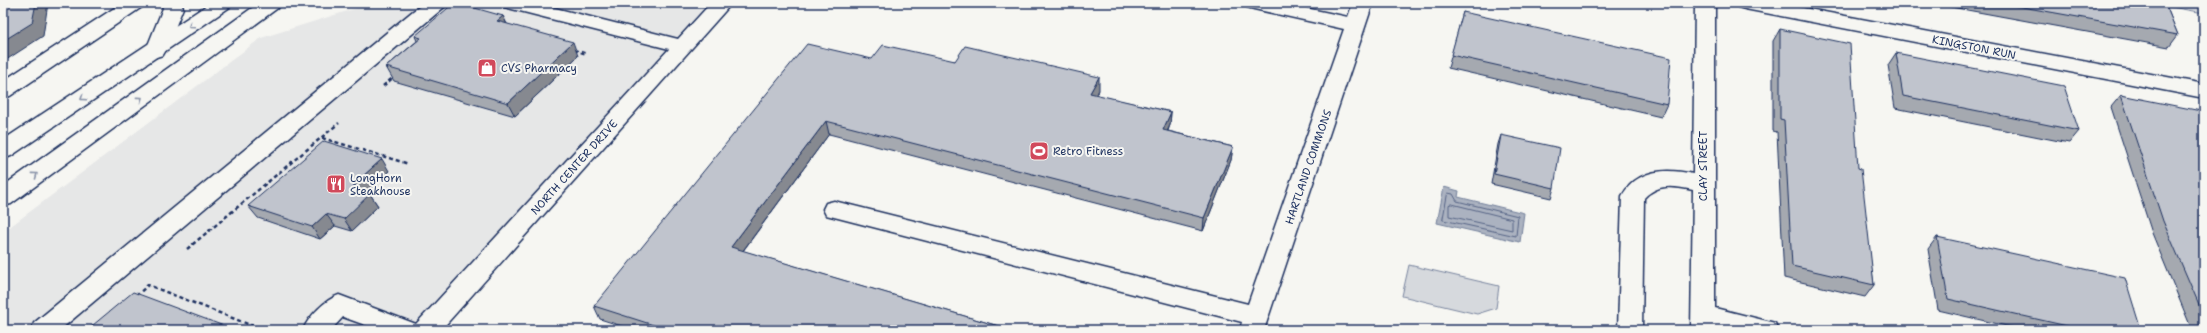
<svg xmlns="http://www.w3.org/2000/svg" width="2207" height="333" font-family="'Shantell Sans',sans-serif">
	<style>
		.built { fill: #e6e7e7 }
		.green { fill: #d6d9dd; stroke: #78849e }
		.water { fill: #abb2c0; stroke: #717e99 }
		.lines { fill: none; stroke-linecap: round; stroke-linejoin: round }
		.shore { stroke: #556385; stroke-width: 1 }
		.minor-casing { stroke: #1b2f5e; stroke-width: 3 }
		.highway-casing { stroke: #1b2f5e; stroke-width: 3 }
		.path { stroke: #1b2f5e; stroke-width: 2.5; stroke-dasharray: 4 3; stroke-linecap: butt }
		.minor { fill: #f6f6f2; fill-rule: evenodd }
		.highway { fill: #f6f6f2; fill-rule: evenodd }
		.wall { fill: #a5a9b0; stroke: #1b2f5e }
		.shaded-wall { fill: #868990; stroke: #1b2f5e }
		.building { fill: #c0c4cd; stroke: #1b2f5e }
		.oneway { stroke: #8892a8 }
		.labels { text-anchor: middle; stroke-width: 4; stroke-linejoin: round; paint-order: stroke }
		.street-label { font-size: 11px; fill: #1b2f5e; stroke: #f6f6f2 }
		.poi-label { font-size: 11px; fill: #1b2f5e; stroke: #f6f6f2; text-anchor: start }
	</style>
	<rect width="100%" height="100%" fill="#f6f6f2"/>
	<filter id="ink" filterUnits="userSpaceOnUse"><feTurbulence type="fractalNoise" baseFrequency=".025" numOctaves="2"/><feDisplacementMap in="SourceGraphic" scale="8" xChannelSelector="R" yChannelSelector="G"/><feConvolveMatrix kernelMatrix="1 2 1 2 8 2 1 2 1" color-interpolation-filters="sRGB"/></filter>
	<g filter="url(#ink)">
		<!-- built -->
		<path class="built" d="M373,3H722L422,330H3V232L261,38Z"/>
		<!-- green -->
		<path class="green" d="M2149,3H2204V13Z
			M1409,265L1499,286L1496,308L1477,314L1402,296Z"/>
		<!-- water -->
		<path class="water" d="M1444,187L1459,191L1458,197L1524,213L1520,242L1437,223Z"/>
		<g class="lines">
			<!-- shore -->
			<path class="shore" d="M1448,193L1453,194L1457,201L1518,216L1516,236L1443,220Z
				M1452,204L1512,219V230L1449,216V205Z"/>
			<defs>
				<path id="minor" d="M122,3H145L142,7L10,96L3,98V81Z
					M161,3H181L183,8L166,50L163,55L156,57L149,55L146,50L163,8Z
					M425,3H449L60,330H31L34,323L413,11Z
					M501,3H535L678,39L711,3H732L441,330H379L343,317L331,330H303C309,316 325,300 339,295L416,324L669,49L504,7Z
					M1244,3H1282L1348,17L1353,3H1373L1264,330H1240L1242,322L834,217L826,215L823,209L826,203L834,201L1248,304L1344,29L1254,9L1247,7Z
					M1695,3H1715V308L1775,323L1778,330H1724L1715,328V330H1691L1693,190C1674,186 1658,183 1644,198L1642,330H1618L1622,196C1637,169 1666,168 1693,174Z
					M1735,3H1777L2204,84V98L1745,9L1738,7Z"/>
				<path id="highway" d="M210,3H233L230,7L11,156L3,159V140Z
					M259,3H282L279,7L11,204L3,206V186Z"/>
			</defs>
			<!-- minor casing -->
			<use href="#minor" class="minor-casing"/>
			<!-- highway casing -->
			<use href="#highway" class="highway-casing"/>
			<!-- path -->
			<path class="path" d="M574,50L587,54
				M383,86L395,76
				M322,138L409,164
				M187,249L339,123
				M136,296L148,285L263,330"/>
			<!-- minor -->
			<use href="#minor" class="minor"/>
			<!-- highway -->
			<use href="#highway" class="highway"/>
		</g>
		<!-- wall -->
		<path class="wall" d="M1929,3H2165L2178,35L2169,47Z
			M1463,12L1667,104L1661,117L1448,68Z
			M503,16L507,24L578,56L515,116L394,81L386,67L417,41L415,36Z
			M1780,29L1858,168L1874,285L1865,297L1784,278L1777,132L1773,131V41Z
			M1896,53L2079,131L2069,143L1895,108L1888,65Z
			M872,59L955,61L1099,90L1096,95L1171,112L1170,125L1168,131L1233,147L1231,160L1203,231L829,134L743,251L1012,330H634L600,319L594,306Z
			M2121,95L2204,117V330H2192L2152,233L2111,107Z
			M1501,135L1554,188L1551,198L1491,184L1498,144Z
			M389,171L365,193L370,194L378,206L352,231L335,226L320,239L258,218L248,206Z
			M1937,237L2141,330H2024L1938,310L1928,249Z"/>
		<!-- shaded-wall -->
		<path class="shaded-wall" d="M36,3H48L43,36L3,62V41Z
			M503,16L509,29L497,21Z
			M573,42L578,56L515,116L508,103Z
			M1099,77V90L1090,107V93Z
			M1171,112L1170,125L1162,143L1163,130Z
			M826,121L829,134L736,260L731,247Z
			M1233,147L1231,160L1203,231L1204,218Z
			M382,159L389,171L363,194H370L378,206L352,231L344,219L353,185Z
			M326,214L335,226L320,239L312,227Z"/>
		<!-- building -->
		<path class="building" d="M3,3H36L32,23L3,41Z
			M454,3H457L503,16L497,21L573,42L508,103L386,67L421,38L415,36Z
			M2000,3H2165L2178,35Z
			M1463,12L1671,58L1667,104L1451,55Z
			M1780,29L1850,44L1858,168L1861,169L1874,285L1792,266L1784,120L1780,119Z
			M807,44L872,59L883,45L955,61L965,46L1099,77L1090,93L1171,112L1163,130L1233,147L1204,218L826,121L731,247L1012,330H669L594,306Z
			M1896,53L2064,86L2079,131L1903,96Z
			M2121,95L2201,111L2204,117V316L2163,221Z
			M1501,135L1560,148L1554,188L1494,174Z
			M324,141L382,159L353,185L359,187L355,189L370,194L344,219L326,214L312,227L248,206Z
			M1937,237L2125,278L2141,330H2085L1948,299Z
			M133,292L232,329L231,330H87Z"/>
		<!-- one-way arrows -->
		<defs><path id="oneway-chevron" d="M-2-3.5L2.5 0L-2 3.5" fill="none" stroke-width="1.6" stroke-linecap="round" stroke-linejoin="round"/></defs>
		<g class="oneway">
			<use href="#oneway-chevron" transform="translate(191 25) rotate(145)"/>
			<use href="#oneway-chevron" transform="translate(83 98) rotate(146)"/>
			<use href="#oneway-chevron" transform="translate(140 99) rotate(-36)"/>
			<use href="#oneway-chevron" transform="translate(35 175) rotate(-36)"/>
		</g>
	</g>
	<!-- icons -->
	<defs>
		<symbol id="shop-square" viewBox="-11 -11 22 22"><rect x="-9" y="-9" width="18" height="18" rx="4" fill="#d1495b" stroke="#f6f6f2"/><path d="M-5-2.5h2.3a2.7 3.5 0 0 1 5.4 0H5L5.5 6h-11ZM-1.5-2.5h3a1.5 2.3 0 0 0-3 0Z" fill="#fff"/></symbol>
		<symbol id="stadium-square" viewBox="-11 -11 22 22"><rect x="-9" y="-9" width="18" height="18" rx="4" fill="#d1495b" stroke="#f6f6f2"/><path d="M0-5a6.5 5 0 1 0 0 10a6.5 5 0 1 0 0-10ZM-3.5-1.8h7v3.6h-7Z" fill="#fff"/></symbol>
		<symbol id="restaurant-square" viewBox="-11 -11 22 22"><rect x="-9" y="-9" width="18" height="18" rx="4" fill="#d1495b" stroke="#f6f6f2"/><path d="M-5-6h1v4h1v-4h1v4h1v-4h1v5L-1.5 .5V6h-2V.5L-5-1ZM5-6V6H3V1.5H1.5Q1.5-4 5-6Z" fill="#fff"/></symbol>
	</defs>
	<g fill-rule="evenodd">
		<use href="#shop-square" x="476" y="57" width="22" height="22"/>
		<use href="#stadium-square" x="1028" y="140" width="22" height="22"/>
		<use href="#restaurant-square" x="325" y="173" width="22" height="22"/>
	</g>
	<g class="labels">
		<!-- street labels -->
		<g class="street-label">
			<text transform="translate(1974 47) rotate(11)" y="4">KINGSTON RUN</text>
			<text transform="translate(1703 166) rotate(-90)" y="4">CLAY STREET</text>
			<text transform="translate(574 167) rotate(-48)" y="4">NORTH CENTER DRIVE</text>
			<text transform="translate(1308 167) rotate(-71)" y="4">HARTLAND COMMONS</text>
		</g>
		<!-- poi labels -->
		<g class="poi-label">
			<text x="501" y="72">CVS Pharmacy</text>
			<text x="1053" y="155">Retro Fitness</text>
			<text x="350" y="182">LongHorn<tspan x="350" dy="13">Steakhouse</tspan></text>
		</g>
	</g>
	<!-- margin -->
	<rect width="2207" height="333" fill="none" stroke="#f6f6f2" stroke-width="16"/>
	<rect x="8" y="8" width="2191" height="317" fill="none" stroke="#1b2f5e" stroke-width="1.5" filter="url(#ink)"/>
</svg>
